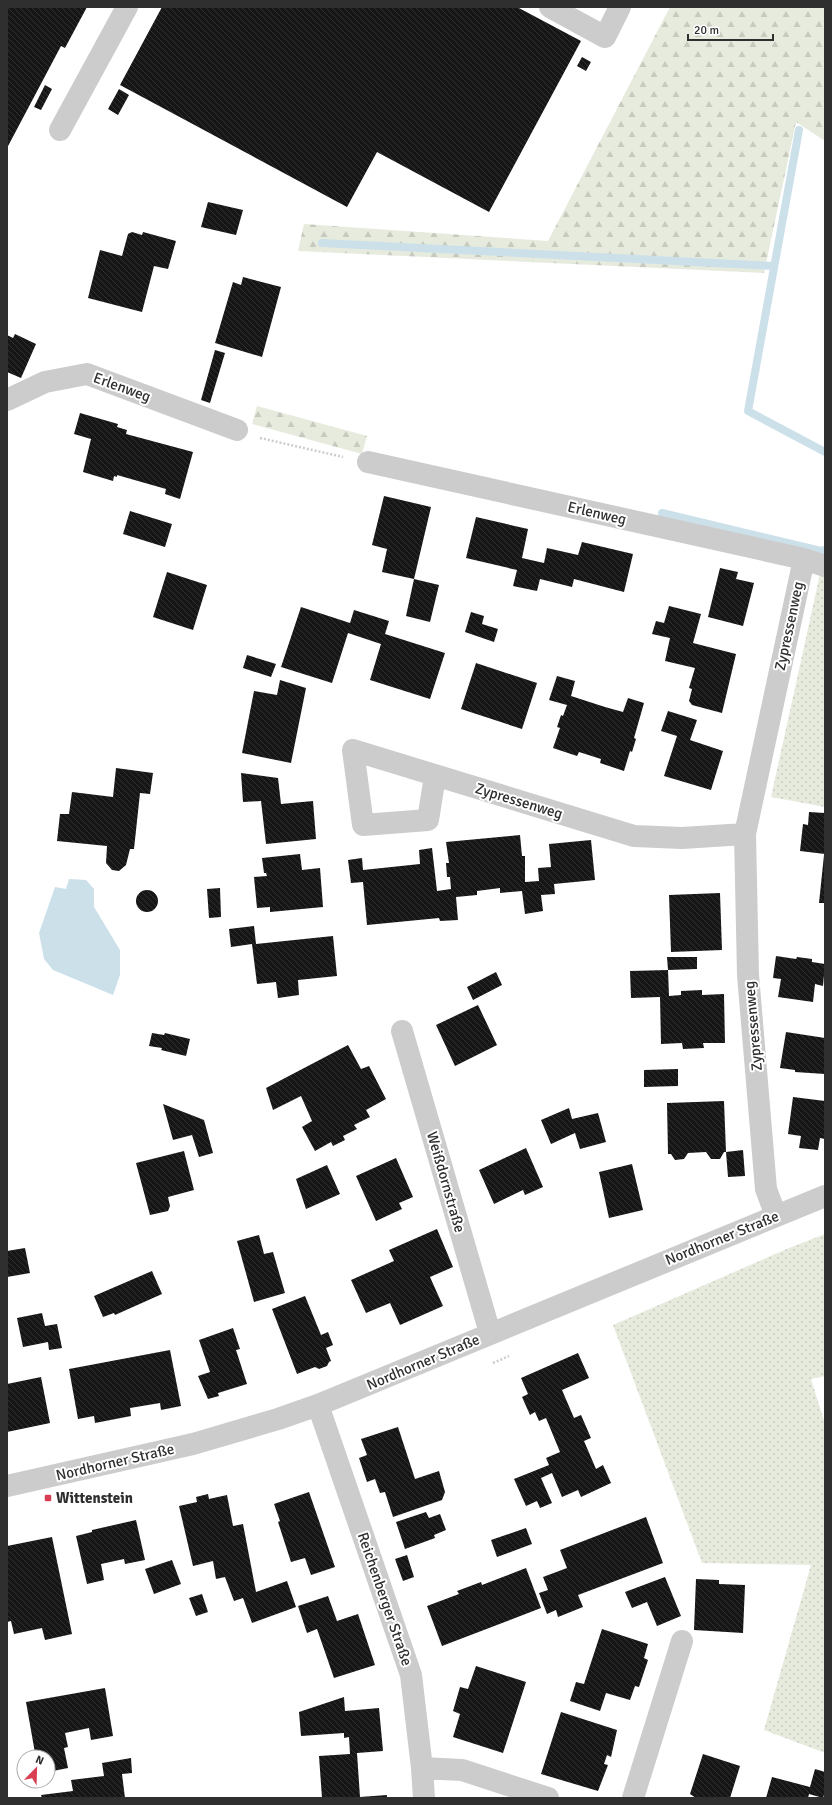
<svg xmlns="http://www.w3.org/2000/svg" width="832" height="1805" font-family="Signika,sans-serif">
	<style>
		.grass { fill: url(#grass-dots) }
		.forest { fill: url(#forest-firs) }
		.water { fill: #cce0ea }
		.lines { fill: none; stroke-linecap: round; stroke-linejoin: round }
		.stream { stroke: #cce0ea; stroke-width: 8 }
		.building { fill: url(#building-back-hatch) }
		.path { stroke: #ccc; stroke-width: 2.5; stroke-dasharray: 2 2; stroke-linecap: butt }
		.minor { stroke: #ccc; stroke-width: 22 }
		.poi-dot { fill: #d93e53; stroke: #fff; stroke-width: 1.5 }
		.labels { text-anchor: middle; stroke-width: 4; stroke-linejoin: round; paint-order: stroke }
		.street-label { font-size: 15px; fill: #2f2f2f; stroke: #fff }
		.poi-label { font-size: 15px; font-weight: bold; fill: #2f2f2f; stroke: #fff; text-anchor: start }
	</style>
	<defs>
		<pattern id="grass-dots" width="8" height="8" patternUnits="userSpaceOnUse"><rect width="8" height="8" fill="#e6ebde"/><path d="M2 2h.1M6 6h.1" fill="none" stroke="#c6cabf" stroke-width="1.8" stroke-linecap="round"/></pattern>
		<pattern id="forest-firs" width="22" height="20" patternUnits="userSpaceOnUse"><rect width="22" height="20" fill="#e6ebde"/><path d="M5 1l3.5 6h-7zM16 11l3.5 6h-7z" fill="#c6cabf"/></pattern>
		<pattern id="building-back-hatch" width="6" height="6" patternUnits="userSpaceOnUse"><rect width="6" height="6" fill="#161616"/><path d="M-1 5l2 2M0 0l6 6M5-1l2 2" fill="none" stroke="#303030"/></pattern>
	</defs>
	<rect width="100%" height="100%" fill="#fff"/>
	<!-- grass -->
	<path class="grass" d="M820,574L825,577V807L771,797Z
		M825,1234V1376L811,1379L825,1424V1753L764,1730L811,1565L702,1563L613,1325L789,1248Z"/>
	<!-- forest -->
	<path class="forest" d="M670,7H825V141L796,122L764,273L298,251L304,224L548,241Z
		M257,406L367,436L362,454L252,424Z"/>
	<!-- water -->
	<path class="water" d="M69,879L86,880L94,889V907L120,950V975L113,995L53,970L44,959L39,933L55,887L66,889Z"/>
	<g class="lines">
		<!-- stream -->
		<path class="stream" d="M799,130L748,411L825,452
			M322,243L774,266
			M662,513L821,551L825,550"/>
	</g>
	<!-- building -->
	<path class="building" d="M7,7H87L65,48L61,46L7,148Z
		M162,7H517L581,41L489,212L377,152L347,207L120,85Z
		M582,57L591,62L586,71L577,66Z
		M45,85L52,89L41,110L34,107Z
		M119,89L129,95L118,115L108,109Z
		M208,202L243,210L236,235L201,227Z
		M132,232L142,235L143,232L176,241L168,269L154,266L142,312L88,298L100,250L122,256L128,234Z
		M243,277L281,287L262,357L215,343L233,282L241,285Z
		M15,334L36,344L21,378L7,372V335L13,338Z
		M215,350L225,353L210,403L201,400Z
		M80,413L118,424L117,427L127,430L126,434L193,452L180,499L165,494L166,489L117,475V477L114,476L113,481L83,472L91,439L74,434Z
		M384,496L431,507L414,579L382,572L387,549L372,545Z
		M130,511L172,524L165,547L123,534Z
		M476,517L528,529L522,558L544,563L547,548L578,555L582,542L633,554L624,592L574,579L572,587L540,579L537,591L513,586L517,570L466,558Z
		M720,568L738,572L736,579L754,583L743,626L708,617Z
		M167,572L207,585L193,630L153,617Z
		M414,579L439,585L430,622L406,616Z
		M669,606L701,614L693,643L736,654L722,713L692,705L689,701L692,689L689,688L695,668L665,661L670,638L652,634L656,621L664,623Z
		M301,607L350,623L354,610L389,621L385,634L445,653L430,699L370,680L381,644L348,633L332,683L281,667Z
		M471,612L484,616L482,624L498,629L494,642L465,632Z
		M247,655L276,664L271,677L243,668Z
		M476,663L537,683L522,729L461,709Z
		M557,676L575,681L571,696L605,707L623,712L628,698L644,703L634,738L636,739L632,752L630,751L624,771L600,763L601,759L579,752L577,756L553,748L560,728L557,727L561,715L563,716L567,705L549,700Z
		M280,680L306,688L291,763L242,753L254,691L277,695Z
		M668,711L697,720L690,740L723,751L711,790L664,776L677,736L661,731Z
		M116,768L153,773L150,794L140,793L134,849H130L126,865L119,871L112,870L106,863L107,846L57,841L60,814H69L72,792L113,797Z
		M241,773L278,778L281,804L313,801L316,839L266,844L261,801L243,802Z
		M809,812L825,813V854L800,851L803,824L808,825Z
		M520,835L522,856H525V882L539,881L538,868L551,867L549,844L591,840L595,880L554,884L555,894L541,895L543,911L525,914L522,891L500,893V888L477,891V895L456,897L458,920L440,921L439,918L367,925L363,882L351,883L348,860L362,858L363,870L420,864L419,850L432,848L437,891L451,889L450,877H447L446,863H449L446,842Z
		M300,854L302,870L320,868L323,907L270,912V907L257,908L254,877L267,876L266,873H264L262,858Z
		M824,855H825V903H819Z
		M220,888L221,917L209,918L207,889Z
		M136 901a11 11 0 1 1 22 0a11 11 0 1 1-22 0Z
		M720,893L722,950L671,952L669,895Z
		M254,926L256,944L333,936L337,976L298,980L299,995L278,998L276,982L257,984L252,944L231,947L229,929Z
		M776,956L796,959L797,957L812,959V962L825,964L823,986L815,984L813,1002L778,997L781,979L773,978Z
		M667,957H697V969L668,970L669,996L681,995V991L702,990V995L724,994L725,1043H703L704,1048L683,1049L682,1043L661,1044L660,997L631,998L630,971L668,970Z
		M496,972L502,985L473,1000L467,987Z
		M478,1005L497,1045L455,1066L436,1025Z
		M786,1032L825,1038V1074L795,1072V1070L780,1068Z
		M152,1033L164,1035L165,1033L190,1039L186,1056L161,1050L162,1048L149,1046Z
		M348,1045L361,1069L369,1066L386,1099L366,1110L370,1117L354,1125L357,1129L343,1136L345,1140L333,1146L331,1142L315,1151L302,1127L312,1121L301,1096L273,1110L266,1088Z
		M678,1069V1086L644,1087V1070Z
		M793,1097L825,1101V1139L820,1138L818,1150L799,1148L801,1136L788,1134Z
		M724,1101L726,1152H724L720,1159H711L706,1152L688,1153L684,1159L675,1160L671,1154H668L667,1103Z
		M163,1104L204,1120L213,1153L199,1157L192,1135L173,1140Z
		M569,1108L572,1119L598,1113L606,1142L580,1149L575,1133L551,1144L541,1120Z
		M526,1148L543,1187L525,1195L523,1190L494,1204L479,1170Z
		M743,1150L745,1176L728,1177L726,1152Z
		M184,1151L194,1190L168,1197L170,1206L168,1211L150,1215L136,1163Z
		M396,1158L413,1197L399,1203L402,1209L376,1221L356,1176Z
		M632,1164L643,1210L609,1218L599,1172Z
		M327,1165L340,1194L306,1209L296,1179Z
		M437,1229L453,1267L430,1277L443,1306L400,1325L390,1303L366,1313L351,1280L394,1261L389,1250Z
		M259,1235L264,1254L273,1252L285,1293L254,1302L237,1241Z
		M25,1248L30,1273L7,1277V1251Z
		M152,1271L162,1294L115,1315L114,1313L103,1317L94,1296Z
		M305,1296L321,1335L328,1332L333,1345L326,1348L331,1361L329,1362L327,1366L319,1369L315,1367L297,1374L272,1309Z
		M42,1313L45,1326L57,1324L62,1348L49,1350L48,1342L23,1347L17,1318Z
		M233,1328L240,1349L236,1350L247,1384L218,1393L219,1396L208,1399L198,1376L210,1372L199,1340Z
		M170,1350L181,1406L161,1410L160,1403L130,1408L131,1416L95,1423L94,1416L78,1419L69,1369Z
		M578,1353L589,1378L562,1390L574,1418L581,1415L591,1438L584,1441L596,1469L603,1465L611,1483L581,1497L578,1490L562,1497L552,1473L541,1478L552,1503L540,1508L537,1501L526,1506L514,1479L549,1465L546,1458L560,1452L546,1418L539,1421L535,1412L530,1415L522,1397L528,1394L521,1378Z
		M41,1377L50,1423L7,1432V1384Z
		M398,1427L415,1479L439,1471L445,1492L442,1500L393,1517L385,1492L380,1493L375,1479L367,1482L359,1458L367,1455L361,1439Z
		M309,1492L335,1567L311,1575L305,1558L291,1562L278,1522L280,1521L274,1504Z
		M208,1494L209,1499L227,1495L233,1526L243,1524L256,1592L287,1581L296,1607L252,1623L243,1598L234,1601L225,1577L216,1579L213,1561L193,1566L179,1506L197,1502L196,1497Z
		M426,1512L429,1518L440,1514L446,1530L434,1535L435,1538L405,1549L396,1522Z
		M646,1517L663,1563L578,1595L583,1607L558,1617L556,1610L547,1614L539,1593L548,1590L543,1577L567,1568L560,1550Z
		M136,1520L145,1560L125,1564L124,1559L101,1564L104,1580L87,1584L76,1536L92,1532V1530Z
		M526,1528L532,1544L497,1557L491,1540Z
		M52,1537L72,1634L45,1640L42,1628L14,1634L11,1621L7,1622V1546Z
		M407,1555L414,1577L403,1581L395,1559Z
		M172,1560L181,1584L154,1594L145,1569Z
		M526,1568L541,1608L442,1646L427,1606L459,1594L457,1591L481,1582L482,1585Z
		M665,1577L681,1616L657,1626L647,1602L632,1608L625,1592Z
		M696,1579L719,1580V1584L745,1585L743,1633L694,1630Z
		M202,1594L208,1612L196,1616L189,1598Z
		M328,1596L337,1621L358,1614L375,1665L334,1678L317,1629L307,1633L298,1606Z
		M602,1629L648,1644L644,1658L648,1660L639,1687L635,1686L630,1700L606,1693L600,1711L570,1701L576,1682L584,1684Z
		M476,1666L526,1682L503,1753L453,1737L460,1714L453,1711L460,1687L468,1689Z
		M105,1688L113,1736L91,1740L89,1728L65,1733L68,1747L64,1748L68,1768L48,1772V1757H38L37,1752L35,1753L26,1702Z
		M344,1697L345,1711L379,1708L383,1751L357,1753L360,1797L387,1795V1798H322L319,1756L350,1754L349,1737L344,1738V1733L301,1736L299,1712Z
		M561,1712L617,1730L611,1757L607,1755L604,1764L608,1765L598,1791L541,1774Z
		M703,1754L740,1766L730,1798H696L690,1794Z
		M131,1758L132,1773L122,1774L125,1798H42L41,1795L73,1791L71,1780L104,1776L102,1763Z
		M815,1769L825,1772V1792L823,1798L809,1794L808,1798H766L772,1777L810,1787Z"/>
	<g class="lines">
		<!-- path -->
		<path class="path" d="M260,438L343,457
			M493,1363L509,1356"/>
		<!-- minor -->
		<path class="minor" d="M550,7L605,37L620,7
			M60,130L127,7
			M7,400L45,382L87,374L237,430
			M368,462L804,559L825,566
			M435,776L428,820L363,825L353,750L634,836L682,838L745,834
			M402,1031L490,1333
			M776,1216L766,1189L748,975L745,834L804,559
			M318,1405L411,1675L422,1768L424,1798
			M7,1486L193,1444L278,1419L318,1405L825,1196
			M422,1768L462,1770L548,1798
			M633,1798L682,1641"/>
	</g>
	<!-- markers -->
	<rect class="poi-dot" x="44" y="1494" width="8" height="8" rx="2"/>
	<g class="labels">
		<!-- street labels -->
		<g class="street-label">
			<text transform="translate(122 387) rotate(20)" y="5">Erlenweg</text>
			<text transform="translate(597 513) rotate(13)" y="5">Erlenweg</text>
			<text transform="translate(789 626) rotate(-78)" y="5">Zypressenweg</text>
			<text transform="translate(519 801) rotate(17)" y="5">Zypressenweg</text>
			<text transform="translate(753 1026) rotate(-95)" y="5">Zypressenweg</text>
			<text transform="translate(446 1182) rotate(74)" y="5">Weißdornstraße</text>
			<text transform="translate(722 1238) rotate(-22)" y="5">Nordhorner Straße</text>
			<text transform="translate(423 1362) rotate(-23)" y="5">Nordhorner Straße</text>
			<text transform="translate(115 1462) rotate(-13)" y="5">Nordhorner Straße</text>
			<text transform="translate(385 1599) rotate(71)" y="5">Reichenberger Straße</text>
		</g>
		<!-- poi labels -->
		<g class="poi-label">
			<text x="56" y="1503">Wittenstein</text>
		</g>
	</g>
	<!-- border -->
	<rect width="832" height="1805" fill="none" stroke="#2f2f2f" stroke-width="16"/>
	<!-- north arrow -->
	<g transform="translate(36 1769) rotate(23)"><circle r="19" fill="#ffffff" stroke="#acacac"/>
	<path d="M0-3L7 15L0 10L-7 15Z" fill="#d93e53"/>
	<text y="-6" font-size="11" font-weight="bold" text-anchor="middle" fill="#2f2f2f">N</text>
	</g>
	<!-- scale -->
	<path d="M688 34v6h85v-6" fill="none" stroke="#2f2f2f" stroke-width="2"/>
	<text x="694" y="34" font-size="12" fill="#2f2f2f" stroke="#ffffff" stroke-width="3" paint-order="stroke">20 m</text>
</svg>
